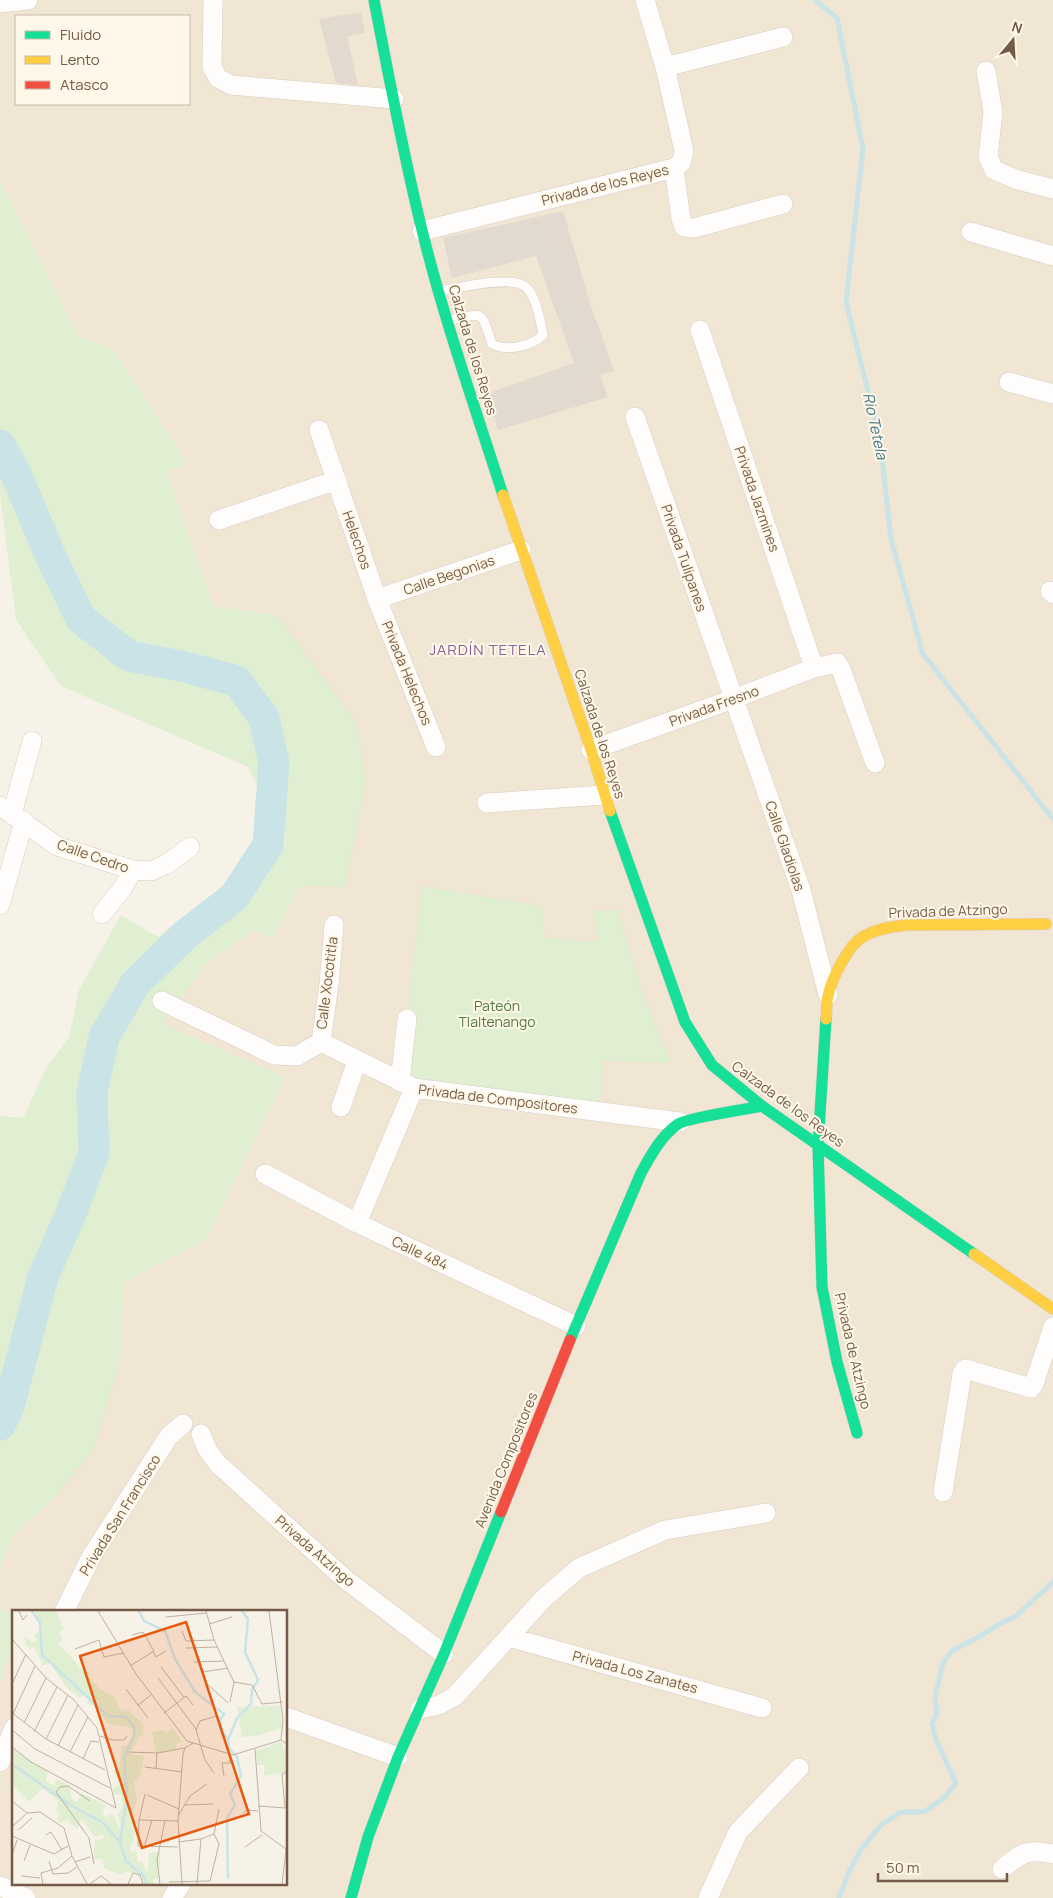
<svg xmlns="http://www.w3.org/2000/svg" width="1053" height="1898" font-family="Manrope,sans-serif">
	<style>
		.residential { fill: #f1e5d4; fill-rule: evenodd }
		.green { fill: #e0eed1 }
		.lines { fill: none; stroke-linecap: round; stroke-linejoin: round }
		.stream { stroke: #c9e3e7; stroke-width: 5 }
		.river { stroke: #c9e3e7; stroke-width: 31 }
		.building { fill: #e3dacf }
		.lane-casing { stroke: #d6cdc2; stroke-width: 10 }
		.street-casing { stroke: #d6cdc2; stroke-width: 20 }
		.fast-casing { stroke: #d7cec4; stroke-width: 12 }
		.slow-casing { stroke: #d7cec4; stroke-width: 12 }
		.jam-casing { stroke: #d7cec4; stroke-width: 12 }
		.lane { stroke: #fefdfb; stroke-width: 9 }
		.street { stroke: #fefdfb; stroke-width: 19 }
		.fast { stroke: #16e098; stroke-width: 11 }
		.slow { stroke: #ffcf43; stroke-width: 11 }
		.jam { stroke: #f24e42; stroke-width: 11 }
		.labels { text-anchor: middle; stroke-width: 4; stroke-linejoin: round; paint-order: stroke }
		.street-label { font-size: 14px; fill: #755b47; stroke: #fff8e8 }
		.park-label { font-size: 14px; fill: #4c7b3f; stroke: #fff8e8 }
		.water-label { font-size: 15px; font-style: italic; fill: #40798a; stroke: #fff8e8 }
		.neighbourhood-label { font-size: 15px; letter-spacing: 1px; fill: #8a6299; stroke: #fff8e8 }
		.inset-river { fill: none; stroke: #c9e3e7; stroke-width: 2.5 }
		.inset-road { fill: none; stroke: #bfb1a2; stroke-width: 1 }
		.view { fill: #e8590c; fill-opacity: 0.15; stroke: #e8590c; stroke-width: 2.5 }
		.inset-edge { fill: none; stroke: #755b47; stroke-width: 2.5 }
	</style>
	<rect width="100%" height="100%" fill="#f7f2e7"/>
	<!-- residential -->
	<path class="residential" d="M0,0H1053V1898H0V1682L14,1645V1884H286V1612H14V1615L0,1609V1568L14,1534L51,1501L120,1363L124,1282L206,1240L285,1077L161,1024L205,965L255,929L272,939L300,886L277,615L213,606L167,472L187,463L113,349L78,336L0,180ZM16,16H189V104H16Z"/>
	<!-- green -->
	<path class="green" d="M0,180L78,336L113,349L187,463L167,472L213,606L277,615L357,724L366,781L345,887L300,886L272,939L255,929L205,965L162,1024L285,1077L206,1240L124,1282L120,1363L93,1450L51,1501L14,1534L0,1568V1116L23,1118L47,1066L69,1038L79,990L121,915L158,937L241,872L255,844L261,794L248,767L61,686L16,620L0,493Z
		M422,886L542,906L545,938L598,942L593,911L618,910L641,988L671,1063L603,1061L599,1118L533,1113L414,1088L398,1094Z
		M0,1609L14,1615V1645L0,1682Z"/>
	<g class="lines">
		<!-- stream -->
		<path class="stream" d="M815,0L837,18L863,148L846,302L880,440L891,539L923,654L1053,819
			M839,1898L848,1874L860,1851L881,1825L901,1812H924L946,1796L956,1783L936,1740L932,1723L937,1713L935,1697L943,1663L952,1651L984,1634L1001,1623L1016,1616L1053,1582"/>
		<!-- river -->
		<path class="river" d="M0,445L15,472L51,557L81,619L129,656L185,667L237,681L264,718L274,763L268,845L234,897L186,934L135,984L104,1037L92,1093L94,1153L70,1216L43,1277L9,1406L0,1425"/>
	</g>
	<!-- building -->
	<path class="building" d="M361,12L365,33L347,36L358,85L336,83L319,19Z
		M563,211L590,303L614,371L600,375L608,397L498,430L486,394L574,363L536,256L452,278L443,238Z"/>
	<g class="lines">
		<defs>
			<path id="lane" d="M440,291C458,288 515,274 527,288C536,297 541,323 543,335C532,346 507,352 492,344C481,311 485,312 450,320"/>
			<path id="street" d="M213,0L212,67L218,78L231,85L394,99
				M0,3L28,0
				M665,67L783,37
				M986,71L993,112L988,157L994,170L1018,180L1053,189
				M674,168L681,219L684,227L694,228L783,204
				M422,231L674,168L681,163L684,151L665,67L645,0
				M971,232L1053,256
				M700,330L814,668
				M1009,382L1053,394
				M635,417L801,890L828,995
				M319,430L377,599L436,747
				M219,520L337,480
				M1050,591L1053,594
				M377,599L521,550
				M591,750L733,699L814,668L837,663L841,669L875,763
				M487,803L604,795
				M0,806L57,846L133,870L151,871L167,864L190,847
				M12,814L32,741
				M0,905L24,821
				M102,914L122,889L133,870
				M162,1001L274,1055L297,1056L321,1042
				M321,1042L414,1088L680,1122
				M321,1042L329,984L334,925
				M400,1082L407,1019
				M341,1107L357,1061
				M265,1174L357,1223L576,1326
				M357,1223L414,1088
				M201,1434L207,1449L218,1464L345,1579L444,1654
				M943,1492L962,1374L965,1369L1031,1388L1034,1384L1053,1327
				M64,1612L90,1559L124,1506L169,1436L183,1424
				M508,1637L762,1708
				M420,1709L439,1705L455,1696L544,1598L579,1568L665,1530L766,1513
				M286,1717L398,1757
				M0,1762L14,1728
				M1002,1869C1022,1853 1026,1848 1053,1854
				M0,1886L26,1898
				M172,1898L181,1884
				M708,1898L738,1832L799,1768"/>
			<path id="fast" d="M374,0C389,77 403,154 422,230C444,320 475,407 503,495
				M610,811L685,1022L712,1065L762,1106L974,1254
				M826,1019L818,1145L822,1287L837,1362L857,1433
				M570,1340L641,1173C651,1155 661,1136 678,1124C686,1118 748,1109 762,1106
				M351,1898L368,1837L398,1757L444,1654L501,1512"/>
			<path id="slow" d="M503,495L591,750L610,811
				M826,1019C827,1012 826,1003 828,996C832,978 848,945 864,936C877,929 890,927 905,925L1046,924
				M974,1254L1053,1309"/>
			<path id="jam" d="M501,1512L570,1340"/>
		</defs>
		<!-- lane casing -->
		<use href="#lane" class="lane-casing"/>
		<!-- street casing -->
		<use href="#street" class="street-casing"/>
		<!-- fast casing -->
		<use href="#fast" class="fast-casing"/>
		<!-- slow casing -->
		<use href="#slow" class="slow-casing"/>
		<!-- jam casing -->
		<use href="#jam" class="jam-casing"/>
		<!-- lane -->
		<use href="#lane" class="lane"/>
		<!-- street -->
		<use href="#street" class="street"/>
		<!-- fast -->
		<use href="#fast" class="fast"/>
		<!-- slow -->
		<use href="#slow" class="slow"/>
		<!-- jam -->
		<use href="#jam" class="jam"/>
	</g>
	<g class="labels">
		<!-- street labels -->
		<g class="street-label">
			<text transform="translate(605 185) rotate(-14)" y="5">Privada de los Reyes</text>
			<text transform="translate(473 350) rotate(73)" y="5">Calzada de los Reyes</text>
			<text transform="translate(757 499) rotate(71)" y="5">Privada Jazmines</text>
			<text transform="translate(357 540) rotate(71)" y="5">Helechos</text>
			<text transform="translate(684 558) rotate(71)" y="5">Privada Tulipanes</text>
			<text transform="translate(449 575) rotate(-19)" y="5">Calle Begonias</text>
			<text transform="translate(407 673) rotate(68)" y="5">Privada Helechos</text>
			<text transform="translate(714 706) rotate(-20)" y="5">Privada Fresno</text>
			<text transform="translate(600 734) rotate(72)" y="5">Calzada de los Reyes</text>
			<text transform="translate(785 846) rotate(71)" y="5">Calle Gladiolas</text>
			<text transform="translate(93 856) rotate(19)" y="5">Calle Cedro</text>
			<text transform="translate(948 911) rotate(-2)" y="5">Privada de Atzingo</text>
			<text transform="translate(327 983) rotate(-83)" y="5">Calle Xocotitla</text>
			<text transform="translate(498 1099) rotate(7)" y="5">Privada de Compositores</text>
			<text transform="translate(788 1104) rotate(36)" y="5">Calzada de los Reyes</text>
			<text transform="translate(420 1253) rotate(25)" y="5">Calle 484</text>
			<text transform="translate(853 1351) rotate(77)" y="5">Privada de Atzingo</text>
			<text transform="translate(506 1460) rotate(-68)" y="5">Avenida Compositores</text>
			<text transform="translate(120 1515) rotate(-58)" y="5">Privada San Francisco</text>
			<text transform="translate(315 1551) rotate(41)" y="5">Privada Atzingo</text>
			<text transform="translate(635 1672) rotate(15)" y="5">Privada Los Zanates</text>
		</g>
		<!-- park labels -->
		<g class="park-label">
			<text x="497" y="1011">Pateón<tspan x="497" dy="16">Tlaltenango</tspan></text>
		</g>
		<!-- water labels -->
		<g class="water-label">
			<text transform="translate(875 426) rotate(78)" y="5">Rio Tetela</text>
		</g>
		<!-- neighbourhood labels -->
		<g class="neighbourhood-label">
			<text x="488" y="655">JARDÍN TETELA</text>
		</g>
	</g>
	<!-- overview -->
	<g transform="translate(12 1610)">
		<rect width="275" height="275" fill="#f7f2e7"/>
		<path d="M23,1H44L52,20L47,22L51,30L46,33L87,78L102,87L109,101L116,99L130,113L132,125L127,126L118,144L132,146L129,165L122,172L125,190L119,209L123,210L122,233H119L118,241L125,242V251L132,254L133,261H136L137,243L148,242L147,268L141,269L142,274H132L129,266L115,261L109,265L92,258L90,249H81L83,231L92,228L91,224L83,227L70,209L65,219L54,209L49,213L45,209L48,203L44,199L47,191L30,178L17,192L0,175V139L36,162L34,171L43,176L44,169L57,175L60,189L65,192L69,183L94,195L90,204L95,208L98,204L102,206L109,221L106,205L110,199V185H102L101,178L109,174L100,160L107,159L110,135L115,136L121,127L120,118L96,114L84,96L74,93L77,90L72,84L68,88L54,77L38,53L31,55L22,37L18,39L14,35L12,27L20,32L25,30L22,26L26,21L31,22ZM268,96L270,118L248,125L230,127L225,97ZM160,118L171,132L164,134L165,140L144,144L140,122L152,120L154,123ZM269,132L275,146V162L252,166V155H245L244,141Z" fill="#e0eed1"/>
		<path class="inset-river" d="M127,1L132,11L153,21L163,49L183,82L212,104L208,110L210,121L216,129M0,154L58,195L90,212L108,232L115,188L112,148L123,123L121,115L114,107L96,106L30,45L28,13L20,1M108,232L114,251L131,265L135,274M216,268L215,208L223,195L218,184L229,166L225,147L217,138L216,130L225,108L239,94L240,80L246,70L233,42L236,9L230,1"/>
		<path class="inset-road" d="M7,1L11,10L15,5M86,1L124,64L175,131L221,145L269,130M194,1L202,30L222,72L240,75L250,94L271,92M257,1L271,110L269,130L275,134M154,7L194,3M197,14L220,7M170,21L174,31L202,30M0,29L34,68L62,90L85,118L104,198M174,38L205,37M63,39L87,30L92,47L111,43M141,41L144,47L154,41M68,47L89,39M182,52L212,51M118,56L142,41L131,22L120,25M149,57L172,87M191,62L216,58M146,68L184,119M193,72L216,93M0,74L14,44M114,79L136,108M218,92L222,72M126,95L139,85M0,103L34,129L93,160M152,103L174,86L181,95M1,104L23,56M12,113L34,68M0,120L23,139L98,178M22,122L45,77M88,126L101,130H112L115,126M34,129L56,85M46,136L66,95M0,137L19,152L104,198M243,139L249,221L274,239M58,142L76,107M117,142L145,143L173,138M71,149L79,131L87,132M133,157L170,162M144,158L145,143M202,163L193,150L184,120L188,111L204,106M212,166L210,153H218V144M133,184L127,210L126,236L166,237M135,185L167,199M0,191L15,203L28,202L52,218L60,246L75,274M78,191L56,176L48,177L44,182L77,228L82,254M173,195L201,194M246,196L273,198L270,164L275,162M231,203L234,200L246,201M166,206L178,186L195,174M127,210L166,211M0,217L15,203M6,220L20,208M202,224L207,199M34,225L39,222L50,240M0,226L42,244L56,236M166,232L189,229L202,224M233,237L250,225M132,238L140,210M0,245L5,230M12,251L18,235M37,251L41,264L56,263L65,257M63,252L78,247M9,266L28,268M157,272L198,271L207,234L202,224M31,274L29,263L46,258L60,246M78,274L89,266L99,274M116,274L121,263L128,265L131,274M148,274L145,250L153,211M170,274L166,211L171,144L173,138L181,133M185,274L189,229M270,274L275,232"/>
		<path class="view" d="M174,12L237,204L130,238L68,46Z"/>
		<rect width="275" height="275" class="inset-edge"/>
	</g>
	<!-- legend -->
	<rect x="15" y="15" width="175" height="90" fill="#fff8e8" stroke="#c8b9a8"/>
	<rect x="25" y="31" width="25" height="8" fill="#16e098" stroke="#c8b9a8"/>
	<text x="60" y="40" font-size="15" fill="#755b47">Fluido</text>
	<rect x="25" y="56" width="25" height="8" fill="#ffcf43" stroke="#c8b9a8"/>
	<text x="60" y="65" font-size="15" fill="#755b47">Lento</text>
	<rect x="25" y="81" width="25" height="8" fill="#f24e42" stroke="#c8b9a8"/>
	<text x="60" y="90" font-size="15" fill="#755b47">Atasco</text>
	<!-- north arrow -->
	<g transform="translate(1013 40) rotate(18)" stroke="#fff8e8" stroke-width="4" paint-order="stroke">
	<path d="M0-4L9 19L0 12L-9 19Z" fill="#755b47"/>
	<text y="-8" font-size="14" font-weight="bold" text-anchor="middle" fill="#755b47">N</text>
	</g>
	<!-- scale -->
	<path d="M878 1873v8h129v-8" fill="none" stroke="#755b47" stroke-width="2.5"/>
	<text x="886" y="1873" font-size="15" fill="#755b47" stroke="#fff8e8" stroke-width="4" paint-order="stroke">50 m</text>
</svg>
